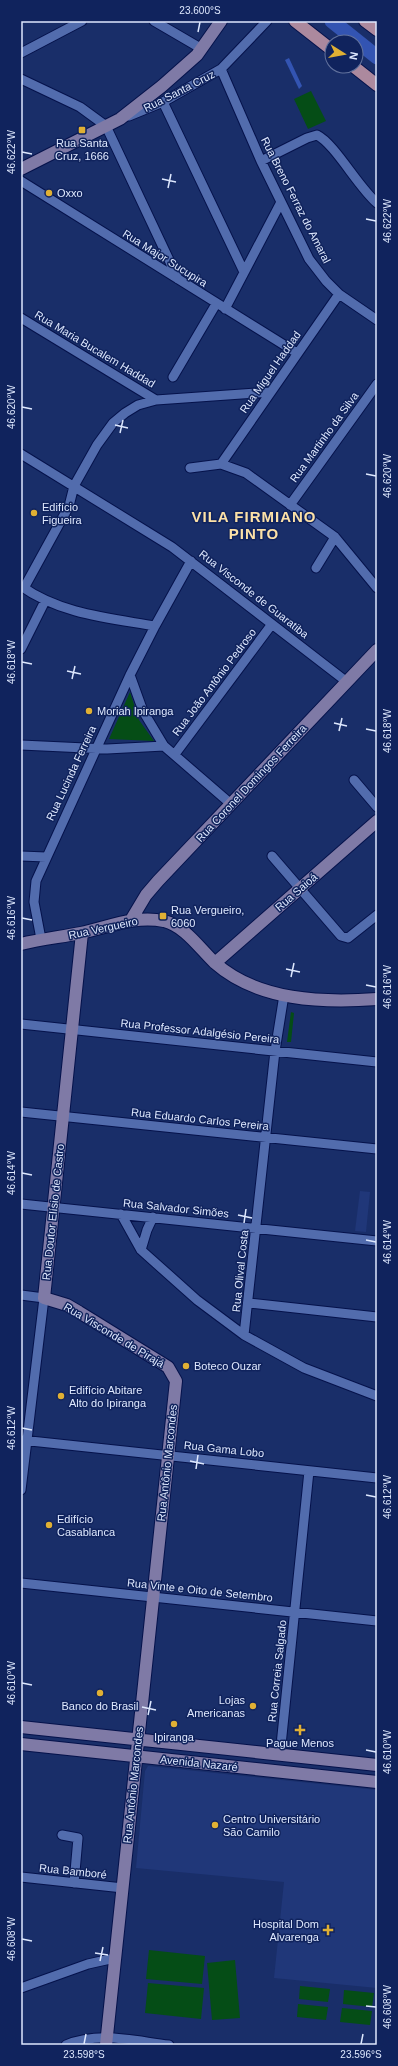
<svg xmlns="http://www.w3.org/2000/svg" width="398" height="2066" font-family="Arial,sans-serif">
	<style>
		.built { fill: #203779 }
		.green { fill: #054d16 }
		.water { fill: #3354b2 }
		.lines { fill: none; stroke-linecap: round; stroke-linejoin: round }
		.river { stroke: #3354b2; stroke-width: 15 }
		.street-casing { stroke: #05124b; stroke-width: 11 }
		.secondary-casing { stroke: #05124b; stroke-width: 14 }
		.primary-casing { stroke: #05124b; stroke-width: 14 }
		.street { stroke: #526cad; stroke-width: 9 }
		.secondary { stroke: #7f7aa6; stroke-width: 12 }
		.primary { stroke: #ac899e; stroke-width: 12 }
		.ticks { fill: none; stroke: #dee8fe; stroke-width: 1.5 }
		.poi-dot { fill: #e0b034; stroke: #10235d; stroke-width: 1.5 }
		.labels { text-anchor: middle; stroke-width: 3; stroke-linejoin: round; paint-order: stroke }
		.street-label { font-size: 11px; fill: #dee8fe; stroke: #10235d }
		.poi-label { font-size: 11px; fill: #dee8fe; stroke: #10235d; text-anchor: start }
		.district-label { font-size: 15px; font-weight: bold; letter-spacing: 1px; fill: #fce1a7; stroke: #10235d }
		.neatline { fill: none; stroke: #dee8fe; stroke-width: 1.5 }
		.ticks-label { font-size: 10px; text-anchor: middle; fill: #dee8fe }
	</style>
	<rect width="100%" height="100%" fill="#192e69"/>
	<!-- built -->
	<path class="built" d="M360,1191L370,1192L366,1232L355,1231Z
		M148,1766L377,1790V1988L274,1978L284,1882L136,1868L145,1771Z"/>
	<!-- green -->
	<path class="green" d="M311,91L326,121L308,129L294,99Z
		M130,692L139,720L154,741L109,739Z
		M291,1012L294,1013L291,1042H287Z
		M149,1950L205,1956L202,1984L146,1979Z
		M235,1960L240,2018L212,2020L207,1963Z
		M148,1983L204,1988L201,2019L145,2013Z
		M300,1986L330,1989L328,2002L299,1999Z
		M344,1990L374,1993L372,2007L343,2004Z
		M298,2004L328,2007L326,2020L297,2017Z
		M342,2008L372,2011L370,2025L340,2022Z"/>
	<!-- water -->
	<path class="water" d="M289,58L302,86L299,89L285,60Z"/>
	<g class="lines">
		<!-- river -->
		<path class="river" d="M332,21L377,57"/>
		<defs>
			<path id="street" d="M154,21L202,49
				M21,53L82,21
				M221,69L261,161L309,259L326,281L339,294L377,320
				M21,79L80,107L106,126L178,279
				M163,102L244,272
				M129,116L163,102L221,69L267,21
				M261,161L307,138L317,135C335,144 358,187 377,203
				M21,181L297,353
				M225,309L281,202
				M21,318L156,400
				M173,377L216,304
				M21,454L172,547L347,682
				M221,464L339,294
				M190,468L221,464L246,473L335,537L377,588
				M290,505L377,384
				M316,568L335,537
				M21,586C60,614 109,618 155,626
				M24,588L69,506L74,486L97,445L113,423L125,413L138,405L156,400L270,392
				M21,649L45,601
				M130,675L143,711L164,746L231,804
				M21,745L107,749L164,746
				M175,754L272,624
				M354,780L377,807
				M21,856L46,857
				M272,856L341,936L348,938L377,915
				M41,939L34,902L36,881L130,675L155,626L191,561
				M21,1024L377,1062
				M21,1112L377,1149
				M21,1204L377,1241
				M121,1214L141,1250L197,1300L244,1335L304,1368L377,1396
				M141,1250L147,1230L153,1217
				M21,1295L44,1298L21,1490
				M249,1303L377,1317
				M244,1335L275,1051L284,995
				M21,1440L377,1478
				M21,1583L377,1621
				M280,1755L309,1471
				M62,1835L78,1838L74,1883
				M21,1877L123,1888
				M21,1988L88,1964L115,1958
				M66,2045C99,2031 134,2041 169,2045"/>
			<path id="secondary" d="M21,169L120,119L162,86L197,55L221,21
				M131,920L146,895L158,881L377,650
				M82,933L44,1298L67,1305L79,1312L168,1367L176,1381L106,2045
				M21,944C41,939 61,937 81,933C109,927 135,915 164,921C185,926 200,949 215,963C258,1001 323,1003 377,999
				M215,963L377,821
				M21,1727L377,1765
				M21,1744L377,1782"/>
			<path id="primary" d="M295,21L332,50
				M365,21L377,30
				M353,66L377,85"/>
		</defs>
		<!-- street casing -->
		<use href="#street" class="street-casing"/>
		<!-- secondary casing -->
		<use href="#secondary" class="secondary-casing"/>
		<!-- primary casing -->
		<use href="#primary" class="primary-casing"/>
		<!-- street -->
		<use href="#street" class="street"/>
		<!-- secondary -->
		<use href="#secondary" class="secondary"/>
		<!-- primary -->
		<use href="#primary" class="primary"/>
	</g>
	<!-- ticks -->
	<path class="ticks" d="M198,32L200,22M22,152L32,154M162,179L176,182M168,188L171,174M366,219L376,221M22,407L32,409M115,425L128,428M120,433L123,420M366,474L376,476M22,662L32,664M67,671L81,674M72,679L75,666M334,723L347,726M366,729L376,731M339,731L342,718M22,918L32,920M286,969L300,972M291,977L294,963M366,985L376,987M22,1173L32,1175M238,1215L252,1218M244,1223L246,1209M366,1240L376,1242M22,1428L32,1430M190,1461L204,1464M196,1469L198,1455M366,1495L376,1497M22,1683L32,1685M142,1707L156,1710M148,1715L151,1701M366,1750L376,1752M22,1939L32,1941M95,1953L108,1955M100,1961L103,1947M366,2006L376,2007M84,2044L86,2034M361,2044L363,2034"/>
	<!-- markers -->
	<g class="poi-dot">
		<rect x="78" y="126" width="8" height="8" rx="2"/>
		<circle cx="49" cy="193" r="4"/>
		<circle cx="34" cy="513" r="4"/>
		<circle cx="89" cy="711" r="4"/>
		<rect x="159" y="912" width="8" height="8" rx="2"/>
		<circle cx="186" cy="1366" r="4"/>
		<circle cx="61" cy="1396" r="4"/>
		<circle cx="49" cy="1525" r="4"/>
		<circle cx="100" cy="1693" r="4"/>
		<circle cx="253" cy="1706" r="4"/>
		<circle cx="174" cy="1724" r="4"/>
		<path d="M298 1724h4v4h4v4h-4v4h-4v-4h-4v-4h4z"/>
		<circle cx="215" cy="1825" r="4"/>
		<path d="M326 1924h4v4h4v4h-4v4h-4v-4h-4v-4h4z"/>
	</g>
	<g class="labels">
		<!-- street labels -->
		<g class="street-label">
			<text transform="translate(179 91) rotate(-27)" y="4">Rua Santa Cruz</text>
			<text transform="translate(296 200) rotate(63)" y="4">Rua Breno Ferraz do Amaral</text>
			<text transform="translate(165 258) rotate(32)" y="4">Rua Major Sucupira</text>
			<text transform="translate(95 349) rotate(31)" y="4">Rua Maria Bucalem Haddad</text>
			<text transform="translate(270 372) rotate(-55)" y="4">Rua Miguel Haddad</text>
			<text transform="translate(324 437) rotate(-54)" y="4">Rua Martinho da Silva</text>
			<text transform="translate(254 594) rotate(38)" y="4">Rua Visconde de Guaratiba</text>
			<text transform="translate(214 682) rotate(-53)" y="4">Rua João Antônio Pedroso</text>
			<text transform="translate(71 773) rotate(-65)" y="4">Rua Lucinda Ferreira</text>
			<text transform="translate(251 783) rotate(-47)" y="4">Rua Coronel Domingos Ferreira</text>
			<text transform="translate(296 892) rotate(-41)" y="4">Rua Saioá</text>
			<text transform="translate(103 928) rotate(-12)" y="4">Rua Vergueiro</text>
			<text transform="translate(200 1031) rotate(6)" y="4">Rua Professor Adalgésio Pereira</text>
			<text transform="translate(200 1119) rotate(6)" y="4">Rua Eduardo Carlos Pereira</text>
			<text transform="translate(176 1208) rotate(6)" y="4">Rua Salvador Simões</text>
			<text transform="translate(53 1212) rotate(-84)" y="4">Rua Doutor Elísio de Castro</text>
			<text transform="translate(240 1271) rotate(-84)" y="4">Rua Olival Costa</text>
			<text transform="translate(114 1335) rotate(31)" y="4">Rua Visconde de Pirajá</text>
			<text transform="translate(224 1449) rotate(6)" y="4">Rua Gama Lobo</text>
			<text transform="translate(167 1463) rotate(-84)" y="4">Rua Antônio Marcondes</text>
			<text transform="translate(200 1590) rotate(6)" y="4">Rua Vinte e Oito de Setembro</text>
			<text transform="translate(277 1671) rotate(-84)" y="4">Rua Correia Salgado</text>
			<text transform="translate(199 1763) rotate(6)" y="4">Avenida Nazaré</text>
			<text transform="translate(133 1785) rotate(-84)" y="4">Rua Antônio Marcondes</text>
			<text transform="translate(73 1871) rotate(6)" y="4">Rua Bamboré</text>
		</g>
		<!-- poi labels -->
		<g class="poi-label">
			<text x="82" y="147" text-anchor="middle">Rua Santa<tspan x="82" dy="13">Cruz, 1666</tspan></text>
			<text x="57" y="197">Oxxo</text>
			<text x="42" y="511">Edifício<tspan x="42" dy="13">Figueira</tspan></text>
			<text x="97" y="715">Moriah Ipiranga</text>
			<text x="171" y="914">Rua Vergueiro,<tspan x="171" dy="13">6060</tspan></text>
			<text x="194" y="1370">Boteco Ouzar</text>
			<text x="69" y="1394">Edifício Abitare<tspan x="69" dy="13">Alto do Ipiranga</tspan></text>
			<text x="57" y="1523">Edifício<tspan x="57" dy="13">Casablanca</tspan></text>
			<text x="245" y="1704" text-anchor="end">Lojas<tspan x="245" dy="13">Americanas</tspan></text>
			<text x="100" y="1710" text-anchor="middle">Banco do Brasil</text>
			<text x="174" y="1741" text-anchor="middle">Ipiranga</text>
			<text x="300" y="1747" text-anchor="middle">Pague Menos</text>
			<text x="223" y="1823">Centro Universitário<tspan x="223" dy="13">São Camilo</tspan></text>
			<text x="319" y="1928" text-anchor="end">Hospital Dom<tspan x="319" dy="13">Alvarenga</tspan></text>
		</g>
		<!-- district labels -->
		<g class="district-label">
			<text x="254" y="522">VILA FIRMIANO<tspan x="254" dy="17">PINTO</tspan></text>
		</g>
	</g>
	<!-- border -->
	<rect width="398" height="2066" fill="none" stroke="#10235d" stroke-width="44"/>
	<!-- north arrow -->
	<g transform="translate(344 54) rotate(101)"><circle r="19" fill="#10235d" stroke="#62729d"/>
	<path d="M0-3L7 15L0 10L-7 15Z" fill="#e0b034"/>
	<text y="-6" font-size="11" font-weight="bold" text-anchor="middle" fill="#dee8fe">N</text>
	</g>
	<rect x="22" y="22" width="354" height="2022" class="neatline"/>
	<g class="ticks-label">
		<text x="200" y="14">23.600°S</text>
		<text transform="translate(11 152) rotate(-90)" y="4">46.622°W</text>
		<text transform="translate(387 221) rotate(-90)" y="4">46.622°W</text>
		<text transform="translate(11 407) rotate(-90)" y="4">46.620°W</text>
		<text transform="translate(387 476) rotate(-90)" y="4">46.620°W</text>
		<text transform="translate(11 662) rotate(-90)" y="4">46.618°W</text>
		<text transform="translate(387 731) rotate(-90)" y="4">46.618°W</text>
		<text transform="translate(11 918) rotate(-90)" y="4">46.616°W</text>
		<text transform="translate(387 987) rotate(-90)" y="4">46.616°W</text>
		<text transform="translate(11 1173) rotate(-90)" y="4">46.614°W</text>
		<text transform="translate(387 1242) rotate(-90)" y="4">46.614°W</text>
		<text transform="translate(11 1428) rotate(-90)" y="4">46.612°W</text>
		<text transform="translate(387 1497) rotate(-90)" y="4">46.612°W</text>
		<text transform="translate(11 1683) rotate(-90)" y="4">46.610°W</text>
		<text transform="translate(387 1752) rotate(-90)" y="4">46.610°W</text>
		<text transform="translate(11 1939) rotate(-90)" y="4">46.608°W</text>
		<text transform="translate(387 2007) rotate(-90)" y="4">46.608°W</text>
		<text x="84" y="2058">23.598°S</text>
		<text x="361" y="2058">23.596°S</text>
	</g>
</svg>
